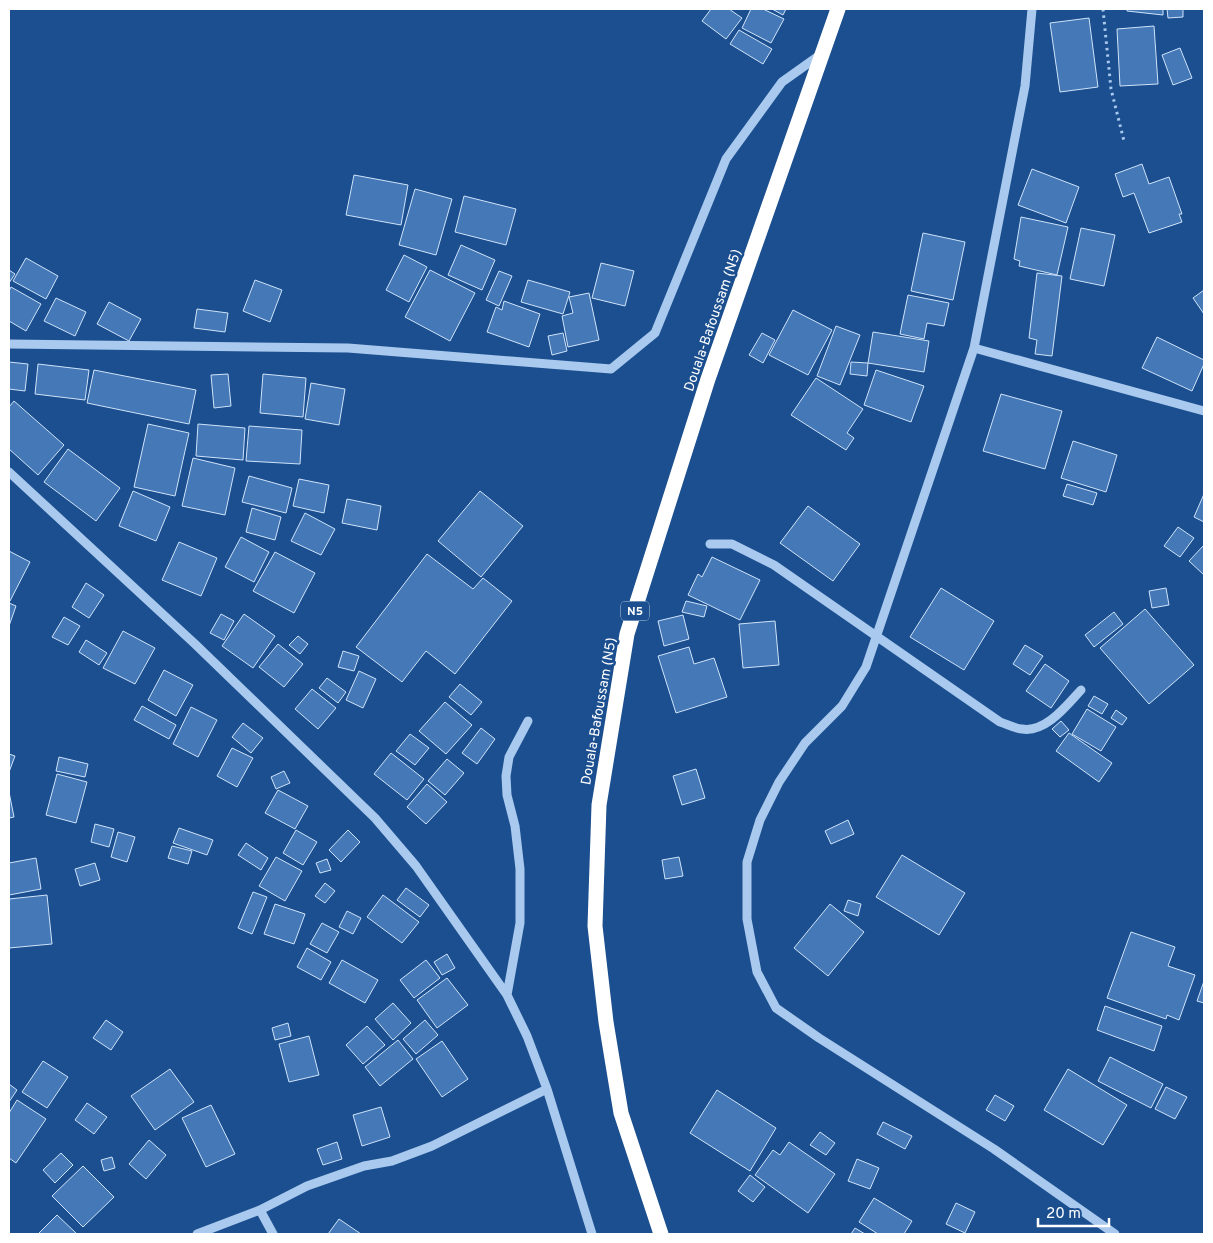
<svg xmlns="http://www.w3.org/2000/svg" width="1213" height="1243" font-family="Overpass,sans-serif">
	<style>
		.building { fill: #4478b7; stroke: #cfe3fa }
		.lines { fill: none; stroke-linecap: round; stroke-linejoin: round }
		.path { stroke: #a9c9ee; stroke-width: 3; stroke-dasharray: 2.5 4; stroke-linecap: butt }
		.minor { stroke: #a9c9ee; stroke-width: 9 }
		.highway { stroke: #fff; stroke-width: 15 }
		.labels { text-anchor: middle; stroke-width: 5; stroke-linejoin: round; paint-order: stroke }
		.shield { fill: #1b4f8f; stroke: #bbcadd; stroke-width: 1 }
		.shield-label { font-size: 12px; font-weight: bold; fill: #fff }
		.street-label { font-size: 14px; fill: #fff; stroke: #1b4f8f }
	</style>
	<rect width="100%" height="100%" fill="#1b4f8f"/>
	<!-- building -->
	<path class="building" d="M711,9H729L742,18L726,39L702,21Z
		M751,9H763L784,19L771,43L742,28Z
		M772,9H786L783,15Z
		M1127,9H1163V15L1127,11Z
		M1167,9H1183V17L1168,18Z
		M1089,18L1098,87L1060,92L1050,23Z
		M1154,26L1158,84L1120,86L1117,29Z
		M739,30L772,49L763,64L730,44Z
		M1180,48L1192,78L1173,85L1162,55Z
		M1142,164L1149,184L1169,177L1182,214H1179L1182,222L1149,233L1134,193L1123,197L1115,174Z
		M1032,169L1079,187L1066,223L1018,205Z
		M354,175L408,185L401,225L346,215Z
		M415,189L452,199L436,255L399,245Z
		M464,196L516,209L506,245L455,232Z
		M1021,217L1068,227L1057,275L1019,266L1020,261L1014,259Z
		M1081,228L1115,235L1104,286L1070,279Z
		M923,233L965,242L953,300L911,291Z
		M461,245L495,260L482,290L448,275Z
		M404,255L427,267L409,302L386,290Z
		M26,258L58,276L46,299L13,281Z
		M601,263L634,271L625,306L592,298Z
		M9,270L15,274L9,283Z
		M430,270L475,293L450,341L405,317Z
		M499,271L512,276L499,306L486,300Z
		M1037,273L1062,276L1052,356L1035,354L1037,340L1029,338Z
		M255,280L282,290L270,322L243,311Z
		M528,280L570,292L563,314L521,302Z
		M11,287L41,304L26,331L9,321V291Z
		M1204,290V314L1193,298Z
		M589,293L599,340L568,347L562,316L573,313L569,297Z
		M908,295L949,303L944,326L927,323L924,339L900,334Z
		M56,298L86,312L75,336L44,321Z
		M504,301L540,314L529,347L487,332L496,307L502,310Z
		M109,302L141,319L129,341L97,324Z
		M197,309L228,313L225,332L194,328Z
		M793,310L832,330L808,375L769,355Z
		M836,326L860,335L840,385L817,376Z
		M873,332L929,341L924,372L868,363Z
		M563,333L567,351L552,355L548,336Z
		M762,333L775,340L763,363L749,355Z
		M1157,337L1204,360V364L1192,391L1142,368Z
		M9,362L28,364L25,391L9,389Z
		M851,362L868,363L867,376L850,374Z
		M38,364L89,370L85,400L35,394Z
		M94,370L196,390L189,424L87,403Z
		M876,370L924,386L911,422L864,405Z
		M228,374L231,406L214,408L211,375Z
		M263,374L306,378L303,417L260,413Z
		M816,378L863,409L847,433L854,438L846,450L791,415Z
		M311,383L345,389L339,425L305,419Z
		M1001,394L1062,411L1045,469L983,451Z
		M14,401L64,445L38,475L9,449V407Z
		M148,424L189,433L175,496L134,487Z
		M198,424L245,428L243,460L196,456Z
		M249,426L302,430L300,464L246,461Z
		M1073,441L1117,455L1106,492L1061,478Z
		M68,449L120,488L96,521L44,482Z
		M193,458L235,468L225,515L182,506Z
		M249,476L292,488L286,513L242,502Z
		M299,479L329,485L324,513L293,506Z
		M1067,484L1097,493L1093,505L1063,496Z
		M133,491L170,507L156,541L119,526Z
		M480,491L523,526L481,577L438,541Z
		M1204,494V522L1194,517Z
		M347,499L381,506L377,530L342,523Z
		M808,506L860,544L833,581L780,543Z
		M252,508L281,517L275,540L246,532Z
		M305,513L335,529L321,555L291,541Z
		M1178,527L1194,538L1180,557L1164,546Z
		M241,537L269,552L254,582L225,567Z
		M179,542L217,558L201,596L162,580Z
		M1204,545V575L1189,561Z
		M9,551L30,562L10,601L9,600Z
		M275,552L315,573L294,613L253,591Z
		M427,554L473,589L483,578L512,601L455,674L426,651L402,682L356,647Z
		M712,557L760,580L740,620L688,595L698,574L702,577Z
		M86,583L104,595L89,618L72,607Z
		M941,588L994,621L964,670L910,637Z
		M1166,588L1169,605L1152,608L1149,591Z
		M686,601L707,606L704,617L682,612Z
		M9,603L16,606L9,626Z
		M1145,609L1194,665L1149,704L1100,648Z
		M1114,612L1123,624L1094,647L1085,635Z
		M221,614L234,621L224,640L210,633Z
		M244,614L275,636L253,668L222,646Z
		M683,615L689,639L664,646L658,621Z
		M64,617L80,626L68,645L52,637Z
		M775,621L779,665L743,668L739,624Z
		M123,631L155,648L135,684L103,668Z
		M298,636L308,644L300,654L289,645Z
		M86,640L107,653L99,665L79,652Z
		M278,644L303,664L284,687L259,667Z
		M1025,645L1043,656L1030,675L1013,664Z
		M689,647L694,664L714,658L727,697L676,713L658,656Z
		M343,651L359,656L354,671L338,667Z
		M1045,664L1069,681L1051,708L1026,691Z
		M164,670L193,685L176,716L148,700Z
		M359,671L376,679L363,708L346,700Z
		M327,678L346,692L338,703L319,688Z
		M460,684L482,702L471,715L449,697Z
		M312,689L336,708L318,729L295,709Z
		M1094,696L1108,704L1102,714L1088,706Z
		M445,702L472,725L446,754L419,731Z
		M142,706L176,725L169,739L134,720Z
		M191,707L217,720L198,757L173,744Z
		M1087,709L1116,727L1101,751L1072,734Z
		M1116,710L1127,718L1122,725L1111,718Z
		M1061,721L1069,730L1060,737L1052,729Z
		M243,723L263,738L251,753L232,737Z
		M481,728L495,739L477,764L462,753Z
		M1069,733L1112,763L1099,782L1056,751Z
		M410,734L429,748L415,765L396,751Z
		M232,748L253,758L237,787L217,776Z
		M391,753L424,779L407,800L374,774Z
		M9,754L15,756L9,772Z
		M59,757L88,764L85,777L56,771Z
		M447,759L464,773L445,795L428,781Z
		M696,769L705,798L682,805L673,776Z
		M284,771L290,783L276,789L271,777Z
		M57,774L87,782L76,823L46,815Z
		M427,784L447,802L426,824L407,807Z
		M278,790L308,806L295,829L265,813Z
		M9,792L14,817L9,818Z
		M848,820L854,834L831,844L825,831Z
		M95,824L114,829L109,847L91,842Z
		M179,828L213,840L207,855L173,843Z
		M296,830L317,842L303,865L283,853Z
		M348,830L360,842L341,862L329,850Z
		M118,832L135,837L127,862L111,857Z
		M246,843L268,858L261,870L238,855Z
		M172,846L192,851L188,864L168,858Z
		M902,855L965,893L939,935L876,897Z
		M276,857L302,871L285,901L259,886Z
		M679,857L683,876L665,879L662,860Z
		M36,858L41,889L9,895V863Z
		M327,859L331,870L320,873L316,863Z
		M95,863L100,880L80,886L75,869Z
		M325,883L335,891L325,903L315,896Z
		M406,888L429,905L420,917L397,900Z
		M253,892L267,897L252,934L238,928Z
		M47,895L52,944L9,948V899Z
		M383,895L419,922L402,943L367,917Z
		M848,900L861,904L858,916L844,911Z
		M275,904L305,914L294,944L264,934Z
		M830,904L864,932L828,976L794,948Z
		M347,911L361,918L353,934L339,927Z
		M322,923L339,932L327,953L310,944Z
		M1131,932L1175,947L1168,966L1195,975L1179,1020L1167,1015L1166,1019L1107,998Z
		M307,948L331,962L321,980L297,967Z
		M447,954L455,968L442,975L434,962Z
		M342,960L378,980L365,1003L329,983Z
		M426,960L440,978L414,998L400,980Z
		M447,978L468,1005L437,1028L417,1000Z
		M1204,981V1003L1197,1001Z
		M393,1003L411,1023L393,1040L375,1019Z
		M1105,1006L1162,1026L1154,1051L1097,1030Z
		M106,1020L123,1032L111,1050L93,1038Z
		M425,1020L438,1035L416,1054L403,1039Z
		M288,1023L291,1036L275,1040L272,1028Z
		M367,1026L385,1045L363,1064L346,1045Z
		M309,1036L319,1075L289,1082L279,1044Z
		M398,1040L413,1059L380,1086L365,1067Z
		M442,1041L468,1079L442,1097L416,1059Z
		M1110,1057L1163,1084L1151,1108L1098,1081Z
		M43,1061L68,1077L47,1108L22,1092Z
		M170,1069L194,1102L155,1130L131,1096Z
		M1068,1069L1127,1105L1103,1145L1044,1110Z
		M9,1084L17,1090L9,1102Z
		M1166,1087L1187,1097L1175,1119L1155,1109Z
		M717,1090L776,1128L750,1171L690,1133Z
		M995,1095L1014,1106L1005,1121L986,1110Z
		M17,1100L46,1119L16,1163L9,1158V1113Z
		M87,1103L107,1117L94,1134L75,1120Z
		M211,1105L235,1154L206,1167L182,1118Z
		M381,1107L390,1137L362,1146L353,1115Z
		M883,1122L912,1136L905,1149L877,1134Z
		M820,1132L835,1143L826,1155L810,1145Z
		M149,1140L166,1155L146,1179L129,1164Z
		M337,1142L342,1159L323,1165L317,1149Z
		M789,1142L835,1174L808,1213L755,1175L773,1150L780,1155Z
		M61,1153L73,1165L55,1183L43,1170Z
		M112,1157L115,1168L104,1171L101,1160Z
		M857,1159L879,1168L870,1189L848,1181Z
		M83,1166L114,1197L83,1227L52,1196Z
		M750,1175L765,1187L753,1202L738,1191Z
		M874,1198L912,1221L904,1234H878L859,1222Z
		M956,1203L975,1212L965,1233L946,1224Z
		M57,1215L77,1234H38Z
		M339,1219L361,1234H328Z
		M855,1228L865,1234H851Z"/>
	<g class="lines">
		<!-- path -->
		<path class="path" d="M1103,9L1111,89L1124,141"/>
		<!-- minor -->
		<path class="minor" d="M1032,9L1025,86L974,348L866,667L842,706L805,743L779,782L760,820L747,862V919L757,972L776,1008L819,1038L994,1149L1115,1234
			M9,344L348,348L611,369L655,333L726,159L782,82L820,55
			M974,348L1204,411
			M9,472L195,644L375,818L416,866L507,995L527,1036L547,1089L592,1234
			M710,544H732L774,565L1000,722C1007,724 1015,729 1022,729C1046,733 1067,705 1081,690
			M507,995L520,923V869L515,826L507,795L506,776L509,757L528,721
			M260,1210L273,1234
			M197,1234L260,1210L307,1186L364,1166L392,1161L432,1146L547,1089"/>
		<!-- highway -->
		<path class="highway" d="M661,1234L621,1113L606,1022L595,926L599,805L627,634L708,379L838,9"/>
	</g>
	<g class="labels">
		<!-- shield labels -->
		<rect class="shield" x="621" y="601.5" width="28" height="19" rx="4"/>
		<g class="shield-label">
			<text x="635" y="615">N5</text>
		</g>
		<!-- street labels -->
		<g class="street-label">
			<text transform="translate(712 320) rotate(-71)" y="5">Douala-Bafoussam (N5)</text>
			<text transform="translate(598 711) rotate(-80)" y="5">Douala-Bafoussam (N5)</text>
		</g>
	</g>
	<!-- border -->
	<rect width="1213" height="1243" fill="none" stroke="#ffffff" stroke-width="20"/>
	<!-- scale -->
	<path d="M1038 1218v8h71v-8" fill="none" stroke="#ffffff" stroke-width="2.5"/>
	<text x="1046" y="1218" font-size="15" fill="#ffffff" stroke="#1b4f8f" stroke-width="4" paint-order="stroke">20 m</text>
</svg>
